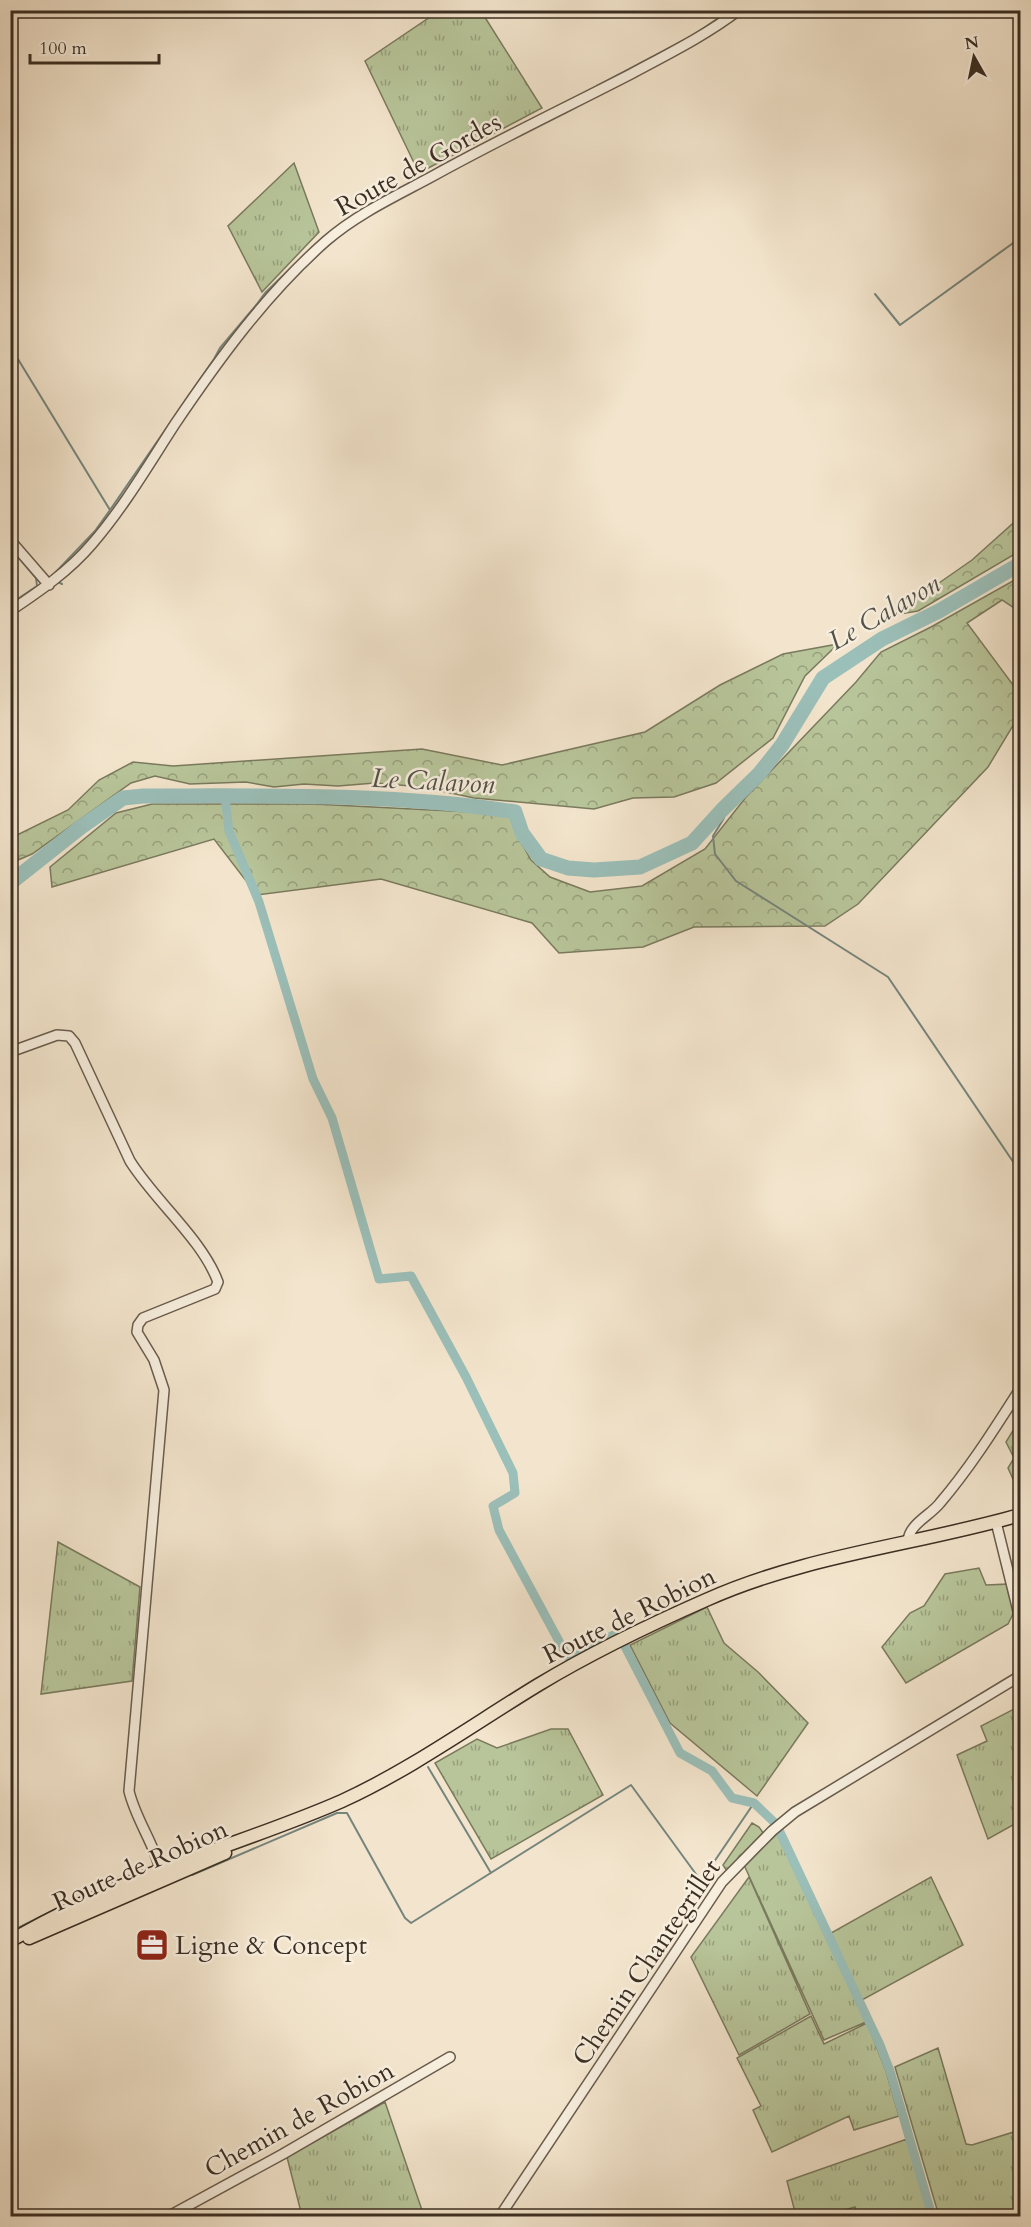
<svg xmlns="http://www.w3.org/2000/svg" width="1031" height="2227" font-family="Cardo,serif">
	<style>
		.grass { fill: url(#grass-tufts); stroke: #7a7a5e; stroke-width: 1.5 }
		.forest { fill: url(#forest-crowns); stroke: #7a7a5e; stroke-width: 1.5 }
		.lines { fill: none; stroke-linecap: round; stroke-linejoin: round }
		.stream { stroke: #75857d; stroke-width: 2 }
		.canal { stroke: #9bbfb9; stroke-width: 9 }
		.river { stroke: #9bbfb9; stroke-width: 15 }
		.minor-casing { stroke: #695c4d; stroke-width: 12 }
		.major-casing { stroke: #3b2e22; stroke-width: 15 }
		.minor { stroke: #f7eede; stroke-width: 9 }
		.major { stroke: #f3e5cd; stroke-width: 12 }
		.labels { text-anchor: middle; stroke-width: 5; stroke-linejoin: round; paint-order: stroke }
		.street-label { font-size: 26px; fill: #3b2e22; stroke: #f7eede }
		.poi-label { font-size: 26px; fill: #3b2e22; stroke: #f7eede; text-anchor: start }
		.water-label { font-size: 27px; font-style: italic; fill: #535248; stroke: #f7eede }
	</style>
	<defs>
		<pattern id="grass-tufts" width="24" height="20" patternUnits="userSpaceOnUse" patternTransform="scale(1.5)"><rect width="24" height="20" fill="#b8c59a"/><path d="M3 7l-1-3M5 7V3M7 7l1-3M15 17l-1-3M17 17v-4M19 17l1-3" fill="none" stroke="#97a07d"/></pattern>
		<pattern id="forest-crowns" width="20" height="18" patternUnits="userSpaceOnUse" patternTransform="scale(1.5)"><rect width="20" height="18" fill="#b8c59a"/><path d="M2 6a3 3 0 1 1 6 0M12 15a3 3 0 1 1 6 0" fill="none" stroke="#97a07d"/></pattern>
	</defs>
	<rect width="100%" height="100%" fill="#f3e5cd"/>
	<filter id="stains"><feTurbulence type="fractalNoise" baseFrequency=".00333" numOctaves="4"/><feColorMatrix values="0 0 0 0 .2 0 0 0 0 .09 0 0 0 0 .02 0 0 0 .5 -.17"/></filter>
	<radialGradient id="worn" r=".72"><stop offset=".6" stop-color="#630" stop-opacity="0"/><stop offset="1" stop-color="#630" stop-opacity=".3"/></radialGradient>
	<!-- grass -->
	<path class="grass" d="M439,11H481L542,108L419,173L365,61Z
		M294,163L319,232L262,292L228,226Z
		M1020,1419V1506H1018V1490L1008,1468L1014,1458L1006,1442Z
		M58,1542L140,1587L132,1681L41,1694Z
		M979,1568L986,1585L1007,1584L1014,1612L1008,1624L906,1683L882,1647L910,1613L924,1606L945,1574Z
		M707,1607L724,1643L758,1672L808,1723L757,1796L670,1723L630,1645Z
		M1020,1706V1821L988,1839L957,1755L987,1741L981,1726Z
		M551,1729H568L603,1795L491,1859L435,1763L477,1739L497,1748Z
		M777,1834L866,2022L824,2040L744,1865Z
		M749,1877L810,2014L739,2055L691,1957Z
		M931,1877L963,1945L862,2000L831,1933Z
		M811,2016L824,2044L867,2023L886,2071L899,2116L854,2130L849,2116L772,2152L753,2110L761,2106L737,2058Z
		M938,2048L966,2144L972,2145L1020,2130V2216H939L895,2067Z
		M385,2102L424,2216H302L287,2157Z
		M907,2139L929,2216H859L855,2207L824,2216H796L787,2181Z"/>
	<!-- forest -->
	<path class="forest" d="M1020,517V551L918,611L893,615L972,560Z
		M1020,577V612L1002,600L967,623L1013,685L1020,679V714L988,767L858,904L825,926L694,927L643,947L559,953L532,923L381,879L257,895L214,839L52,887L50,867L116,813L152,804H314L511,814L516,833L531,860L550,877L590,892L642,886L705,849L746,797L856,682L881,652L931,627Z
		M838,644L805,676L773,738L716,783L674,797L633,798L594,809L474,798L423,787L375,783L338,786L304,784L274,787L246,782L190,784L155,776L131,783L32,854L11,863V838L68,810L99,780L133,762L173,766L422,749L502,765L645,732L720,685L783,654Z
		M752,1823L759,1827L764,1834L727,1871L723,1865Z"/>
	<g class="lines">
		<!-- stream -->
		<path class="stream" d="M597,86L694,35L730,10
			M405,186L450,161
			M875,294L900,325L1020,238
			M10,346L110,510
			M1014,568L1020,571
			M53,575L95,531L110,510L214,359L220,348L257,304L265,293L296,263
			M56,581L62,584
			M10,604L37,586L36,578L14,552
			M722,810L724,818L713,836L715,854L736,881L888,977L1020,1172
			M428,1767L491,1873
			M192,1875L337,1813H347L405,1918L411,1923L631,1785L701,1881L754,1803
			M10,1932L64,1905"/>
		<!-- canal -->
		<path class="canal" d="M225,796L229,831L259,902L313,1079L332,1118L379,1279L411,1276L466,1377L513,1473L515,1493L493,1506L499,1530L567,1656L618,1633L680,1753L712,1771L732,1798L754,1803L776,1824
			M779,1830L880,2045L890,2071L932,2216"/>
		<!-- river -->
		<path class="river" d="M10,880H14L81,827L123,798L143,796C266,796 393,793 515,812L522,833L541,859L568,868L594,870L640,867L692,843L722,810L759,774L782,745L823,678L882,639L939,611L1020,564"/>
		<defs>
			<path id="minor" d="M10,540L49,585
				M10,611C40,591 69,571 92,544C124,507 149,464 175,424C219,359 266,294 326,241C357,214 396,196 433,176C498,140 565,108 631,74C668,54 705,36 739,10
				M10,1052L57,1035L69,1036L75,1043L130,1161C155,1201 202,1239 218,1282L215,1289L143,1318L138,1325L137,1332L154,1360L164,1390L129,1791C136,1821 157,1847 161,1876
				M996,1522L1020,1619
				M908,1541C909,1524 931,1515 940,1503C970,1468 995,1428 1020,1389
				M169,2216L283,2154L450,2057
				M500,2216L722,1882L772,1831L795,1812L1020,1676"/>
			<path id="major" d="M29,1938L225,1853
				M10,1941C58,1913 109,1890 161,1870C221,1846 283,1827 342,1801C410,1770 474,1724 538,1685C591,1653 649,1625 706,1600C806,1555 916,1545 1020,1515"/>
		</defs>
		<!-- minor casing -->
		<use href="#minor" class="minor-casing"/>
		<!-- major casing -->
		<use href="#major" class="major-casing"/>
		<!-- minor -->
		<use href="#minor" class="minor"/>
		<!-- major -->
		<use href="#major" class="major"/>
	</g>
	<!-- icons -->
	<defs>
		<symbol id="office-square" viewBox="-11 -11 22 22"><rect x="-9" y="-9" width="18" height="18" rx="4" fill="#8f2418" stroke="#f7eede"/><path d="M-6-3h4V-5.5h4V-3h4V5H-6ZM-1-4.5V-3h2v-1.5ZM-6 0V1H6V0Z" fill="#fff"/></symbol>
	</defs>
	<g fill-rule="evenodd">
		<use href="#office-square" x="133" y="1926" width="38" height="38"/>
	</g>
	<g class="labels">
		<!-- street labels -->
		<g class="street-label">
			<text transform="translate(418 164) rotate(-29)" y="9">Route de Gordes</text>
			<text transform="translate(629 1615) rotate(-26)" y="9">Route de Robion</text>
			<text transform="translate(140 1865) rotate(-24)" y="9">Route de Robion</text>
			<text transform="translate(646 1962) rotate(-56)" y="9">Chemin Chantegrillet</text>
			<text transform="translate(299 2119) rotate(-29)" y="9">Chemin de Robion</text>
		</g>
		<!-- poi labels -->
		<g class="poi-label">
			<text x="175" y="1954">Ligne &amp; Concept</text>
		</g>
		<!-- water labels -->
		<g class="water-label">
			<text transform="translate(884 612) rotate(-30)" y="9">Le Calavon</text>
			<text transform="translate(433 781) rotate(3)" y="9">Le Calavon</text>
		</g>
	</g>
	<!-- margin -->
	<rect width="1031" height="2227" fill="none" stroke="#f3e5cd" stroke-width="36"/>
	<rect x="12" y="12" width="1007" height="2203" fill="none" stroke="#3b2e22" stroke-width="3"/>
	<rect x="18" y="18" width="995" height="2191" fill="none" stroke="#3b2e22" stroke-width="1.5"/>
	<!-- north arrow -->
	<g transform="translate(974 57) rotate(351)" stroke="#f7eede" stroke-width="4.5" paint-order="stroke">
	<path d="M0-4.5L10 22L0 15L-10 22Z" fill="#3b2e22"/>
	<text y="-9" font-size="16" font-weight="bold" text-anchor="middle" fill="#3b2e22">N</text>
	</g>
	<!-- scale -->
	<path d="M30 54v9h129v-9" fill="none" stroke="#3b2e22" stroke-width="3"/>
	<text x="39" y="54" font-size="18" fill="#3b2e22" stroke="#f7eede" stroke-width="4.5" paint-order="stroke">100 m</text>
	<rect width="100%" height="100%" filter="url(#stains)"/>
	<rect width="100%" height="100%" fill="url(#worn)"/>
</svg>
